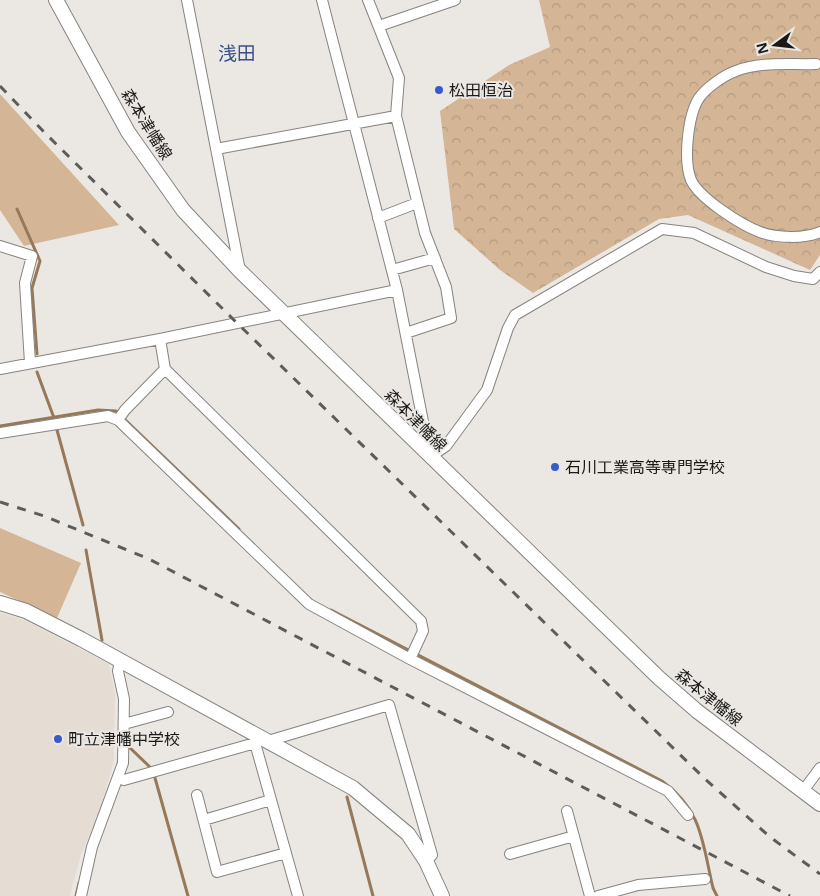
<svg xmlns="http://www.w3.org/2000/svg" width="820" height="896" font-family="'Noto Sans','Noto Sans JP',sans-serif">
	<style>
		.built { fill: #e5dcd3 }
		.forest { fill: url(#forest-crowns) }
		.park { fill: #d4b596 }
		.lines { fill: none; stroke-linecap: round; stroke-linejoin: round }
		.stream { stroke: #977858; stroke-width: 3 }
		.street-casing { stroke: #86837f; stroke-width: 12 }
		.secondary-casing { stroke: #86837f; stroke-width: 16 }
		.street { stroke: #fff; stroke-width: 10 }
		.secondary { stroke: #fff; stroke-width: 14 }
		.rail { stroke: #5e5c5a; stroke-width: 3; stroke-dasharray: 9 9; stroke-linecap: butt }
		.poi-dot { fill: #395acc; stroke: #ebe8e4; stroke-width: 2 }
		.labels { text-anchor: middle; stroke-width: 4; stroke-linejoin: round; paint-order: stroke }
		.poi-label { font-size: 16px; fill: #1a1918; stroke: #ebe8e4; text-anchor: start }
		.street-label { font-size: 16px; fill: #1a1918; stroke: #ebe8e4 }
		.quarter-label { font-size: 19px; fill: #3a508a; stroke: #ebe8e4 }
	</style>
	<defs>
		<pattern id="forest-crowns" width="20" height="18" patternUnits="userSpaceOnUse" patternTransform="scale(1.25)"><rect width="20" height="18" fill="#d4b596"/><path d="M2 6a3 3 0 1 1 6 0M12 15a3 3 0 1 1 6 0" fill="none" stroke="#b59b81"/></pattern>
	</defs>
	<rect width="100%" height="100%" fill="#ebe8e4"/>
	<!-- built -->
	<path class="built" d="M0,613L24,620L109,664L115,694L114,760L98,817L81,854L70,896H0Z"/>
	<!-- forest -->
	<path class="forest" d="M539,0H820V255L810,270L688,215L659,219L533,293L500,270L454,229L440,111L509,65L550,47Z"/>
	<!-- park -->
	<path class="park" d="M0,94L119,225L24,246L0,210Z
		M0,528L81,563L57,618L0,592Z"/>
	<g class="lines">
		<!-- stream -->
		<path class="stream" d="M17,209L40,261L32,288L37,354
			M37,372L54,418
			M0,426L98,410L116,411L239,529
			M57,430L83,525
			M86,550L102,640
			M331,610L662,781C703,811 702,842 713,888L717,896
			M127,745L152,769
			M155,778L188,896
			M347,797L373,896
			M76,896L79,883"/>
		<defs>
			<path id="street" d="M187,0L240,271
				M322,0L397,290L430,457L446,446L487,390L508,328L515,315L662,229L694,233L766,267L794,276L813,279L820,272
				M368,0L399,78L396,116L425,233L446,287L451,318L406,333
				M379,26L455,0
				M816,64C791,65 760,61 736,71C724,75 706,88 699,98C688,115 683,160 691,180C699,198 741,225 760,232C777,238 804,239 820,232
				M216,149L396,116
				M378,218L417,203
				M0,246L32,256L25,283L30,363
				M392,270L435,258
				M160,339L165,369L421,621L423,631L411,657
				M0,369L160,339L397,290
				M118,420L125,410L165,369
				M0,433L108,416L118,420L309,604L410,659L668,791L688,815
				M124,724L168,712
				M256,735L255,743L298,896
				M268,741L389,705L432,855L426,861
				M118,778L124,780L255,743
				M803,791L820,768
				M197,795L217,872L286,853
				M567,811L590,896
				M204,820L271,800
				M510,854L574,836
				M81,896L92,847L123,763L124,699L118,671L120,661
				M598,896L638,885L705,879"/>
			<path id="secondary" d="M56,0L128,132L183,210L240,271L659,678L697,711L820,804
				M0,603L26,611L81,639L353,788L408,834L426,861L442,896"/>
		</defs>
		<!-- street casing -->
		<use href="#street" class="street-casing"/>
		<!-- secondary casing -->
		<use href="#secondary" class="secondary-casing"/>
		<!-- street -->
		<use href="#street" class="street"/>
		<!-- secondary -->
		<use href="#secondary" class="secondary"/>
		<!-- rail -->
		<path class="rail" d="M0,86L44,132L237,323L705,779L770,837L820,874
			M0,502L44,516L149,559L790,896"/>
	</g>
	<!-- markers -->
	<g class="poi-dot">
		<circle cx="439" cy="90" r="5"/>
		<circle cx="555" cy="467" r="5"/>
		<circle cx="58" cy="739" r="5"/>
	</g>
	<g class="labels">
		<!-- poi labels -->
		<g class="poi-label">
			<text x="449" y="96">松田恒治</text>
			<text x="565" y="473">石川工業高等専門学校</text>
			<text x="68" y="745">町立津幡中学校</text>
		</g>
		<!-- street labels -->
		<g class="street-label">
			<text transform="translate(147 124) rotate(58)" y="6">森本津幡線</text>
			<text transform="translate(416 420) rotate(45)" y="6">森本津幡線</text>
			<text transform="translate(709 697) rotate(39)" y="6">森本津幡線</text>
		</g>
		<!-- quarter labels -->
		<g class="quarter-label">
			<text x="237" y="60">浅田</text>
		</g>
	</g>
	<!-- north arrow -->
	<g transform="translate(775 45) rotate(255)" stroke="#ebe8e4" stroke-width="4" paint-order="stroke">
	<path d="M0-4L9 19L0 12L-9 19Z" fill="#1a1918"/>
	<text y="-8" font-size="14" font-weight="bold" text-anchor="middle" fill="#1a1918">N</text>
	</g>
</svg>
